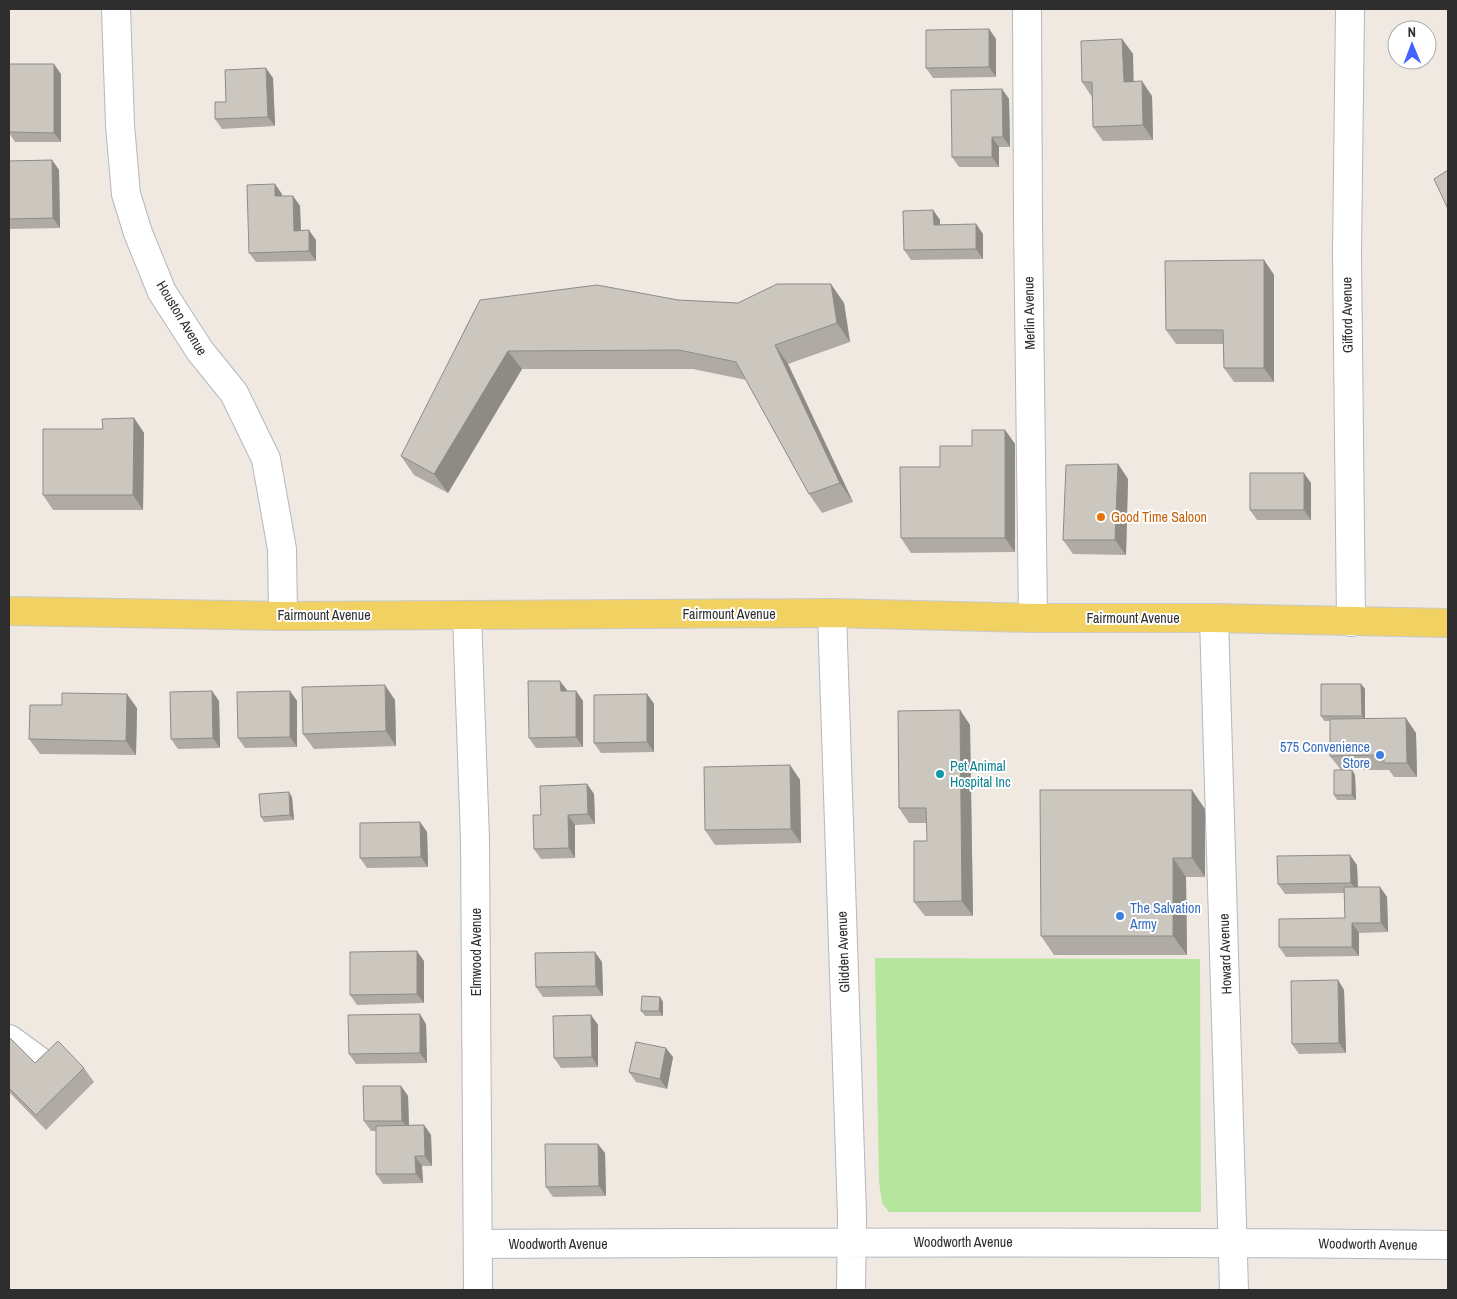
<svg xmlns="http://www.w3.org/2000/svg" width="1457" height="1299" font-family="'Archivo Narrow',sans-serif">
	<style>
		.green { fill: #b6e59e }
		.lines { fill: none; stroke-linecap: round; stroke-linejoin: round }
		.street-casing { stroke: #b4b7c1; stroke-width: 30 }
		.primary-casing { stroke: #c9c9c9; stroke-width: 30 }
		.street { stroke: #fff; stroke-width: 28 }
		.primary { stroke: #f2d163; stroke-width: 28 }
		.wall { fill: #afaba4 }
		.shaded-wall { fill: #8e8b86 }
		.building { fill: #cbc7bf; stroke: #8e8b86 }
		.food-dot { fill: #e8710a; stroke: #fff; stroke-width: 2 }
		.shop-dot { fill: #3f7fe0; stroke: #fff; stroke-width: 2 }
		.culture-dot { fill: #0f9aa8; stroke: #fff; stroke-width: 2 }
		.labels { text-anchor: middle; stroke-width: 4; stroke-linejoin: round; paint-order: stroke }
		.street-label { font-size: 14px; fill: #2e2e2e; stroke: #fff }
		.food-label { font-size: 14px; fill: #c56008; stroke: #fff; text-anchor: start }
		.shop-label { font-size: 14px; fill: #366cbe; stroke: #fff; text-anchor: end }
		.culture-label { font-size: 14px; fill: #0d838f; stroke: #fff; text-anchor: start }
	</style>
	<rect width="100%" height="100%" fill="#efe9e1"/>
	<!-- green -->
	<path class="green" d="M875,958L1200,959L1201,1212H889L882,1203L879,1181Z"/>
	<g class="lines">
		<defs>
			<path id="street" d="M116,9L120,125L126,194L138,233L162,292L200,351L234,393L266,459L282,549L283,616
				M1027,9L1028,222L1033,618
				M1350,9L1347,254L1351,622
				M832,613L852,1215L851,1290
				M467,615L475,839L478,1290
				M1214,618L1234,1290
				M9,1039L42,1063
				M478,1244C801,1242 1125,1241 1448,1245"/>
			<path id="primary" d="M9,611L283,616L832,613L1033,618H1214L1448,623"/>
		</defs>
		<!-- street casing -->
		<use href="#street" class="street-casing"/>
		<!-- primary casing -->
		<use href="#primary" class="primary-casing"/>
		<!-- street -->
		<use href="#street" class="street"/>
		<!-- primary -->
		<use href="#primary" class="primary"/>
	</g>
	<!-- wall -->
	<path class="wall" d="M9,9H20V10H9Z
		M989,29L996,39V77L933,78L926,68Z
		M1122,39L1133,54V82L1152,96L1153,140L1103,141L1093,127L1092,97L1082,82Z
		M9,64L61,74V142H15L9,133Z
		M273,78L275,126L222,129L215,119L226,102Z
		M1002,89L1009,99L1010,147H999V167H959L952,157Z
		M52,160L59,170L60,228L9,229V161Z
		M282,194V196H293L300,206L301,230L316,240V261L256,262L249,253Z
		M933,210L940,220V225L976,224L983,234V259L911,260L904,250Z
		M1264,260L1274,275V382H1234L1224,368L1223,344H1176L1166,330Z
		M480,300H678L738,303H844L850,342L788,364L853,502L822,513L809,494L746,380L693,369H522L448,493L414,475L401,456Z
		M134,418L144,433L143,510H53L43,495L103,429Z
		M1005,430L1015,444V552L911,553L901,538L940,467L972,446Z
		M1118,464L1128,479L1126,555L1073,554L1063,540Z
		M1311,483V520H1257L1250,510Z
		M1361,684L1365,689V719L1416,733L1417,777H1394L1389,770H1350H1352L1355,775L1356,800H1337L1334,795L1341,770L1330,756V721H1324L1321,716Z
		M212,691L219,701L220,748L178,749L171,739Z
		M290,691L297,701V747L245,748L238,738Z
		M567,691H576L583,701V747L536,748L529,738Z
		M647,694L654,704V752L601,753L594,743Z
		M395,700L396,746L314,749L303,734Z
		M137,708L136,755L40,754L29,739Z
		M960,710L970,725L973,916H925L914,902L927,841V823H909L899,808Z
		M790,765L800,780L801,843L715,845L705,830Z
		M587,784L594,794L595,824L575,825V858L541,859L534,849L541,815Z
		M292,797L294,820L264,822L261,817Z
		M1205,809V877H1186L1187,955H1054L1041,936Z
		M420,822L427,832L428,867L367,868L360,858Z
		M1357,865L1358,887H1380L1387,897L1388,932L1359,933V956L1286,957L1279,947L1345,918L1344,893L1285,894L1278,884Z
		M424,961V1003L357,1005L350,995Z
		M602,962L603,996L543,997L536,987Z
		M1338,980L1344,990L1346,1053L1299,1054L1292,1044Z
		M660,997L663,1002V1016H645L641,1011Z
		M591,1015L598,1025V1067L561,1068L554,1058Z
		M426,1024L427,1063L356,1064L349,1054Z
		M9,1037L35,1063L84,1068L94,1082L46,1130L9,1092Z
		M673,1057L667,1089L636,1082L629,1072Z
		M401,1086L408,1096L409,1125H424L431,1135L432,1166H422L423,1183L383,1184L376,1174V1131H371L364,1121Z
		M605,1153L606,1196L553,1197L546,1187Z"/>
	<!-- shaded-wall -->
	<path class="shaded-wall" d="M989,29L996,39V77L989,67Z
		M1122,39L1133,54L1134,96L1124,82Z
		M54,64L61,74V142L54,133Z
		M266,68L273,78L275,126L268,117Z
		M1142,81L1152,96L1153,140L1143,125Z
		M1002,89L1009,99L1010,147L1003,137Z
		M992,137L999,147V167L992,157Z
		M52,160L59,170L60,228L53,218Z
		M275,184L282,194V206L275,196Z
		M293,196L300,206L301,240L294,231Z
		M933,210L940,220V235L934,225Z
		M976,224L983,234V259L976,249Z
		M309,230L316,240V261L309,251Z
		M1264,260L1274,275V382L1264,368Z
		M831,284L844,303L850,342L837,323Z
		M775,345L788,364L853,502L840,483Z
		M508,351L522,369L448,493L434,474Z
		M134,418L144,433L143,510L133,495Z
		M1005,430L1015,444V552L1005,538Z
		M1118,464L1128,479L1126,555L1115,540Z
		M1304,473L1311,483V520L1304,510Z
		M560,681L567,690V701L561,691Z
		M1361,684L1365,689V721L1362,716Z
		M385,685L395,700L396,746L386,731Z
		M212,691L219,701L220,748L213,738Z
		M290,691L297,701V747L290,737Z
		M576,691L583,701V747L576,737Z
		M127,694L137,708L136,755L126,741Z
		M647,694L654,704V752L647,742Z
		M960,710L970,725L973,916L962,901Z
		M1406,718L1416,733L1417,777L1407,763Z
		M790,765L800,780L801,843L791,829Z
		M1352,770L1355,775L1356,800L1352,795Z
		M587,784L594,794L595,824L588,814Z
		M1192,790L1205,809V877L1192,858Z
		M289,792L292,797L294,820L290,815Z
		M568,815L575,825V858L569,848Z
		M420,822L427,832L428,867L421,857Z
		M1350,855L1357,865L1358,892L1351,883Z
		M1173,858L1186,877L1187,955L1173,936Z
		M1380,887L1387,897L1388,932L1381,923Z
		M1352,923L1359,933V956L1352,947Z
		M417,951L424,961V1003L417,994Z
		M595,952L602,962L603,996L596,986Z
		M1338,980L1344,990L1346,1053L1339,1043Z
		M660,997L663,1002V1016L659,1011Z
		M420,1014L426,1024L427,1063L420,1053Z
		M591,1015L598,1025V1067L592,1057Z
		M666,1048L673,1057L667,1089L660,1079Z
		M401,1086L408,1096L409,1130L402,1121Z
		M424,1125L431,1135L432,1166L425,1156Z
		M598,1144L605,1153L606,1196L599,1186Z
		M415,1156L422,1166L423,1183L416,1174Z"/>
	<!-- building -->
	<path class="building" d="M989,29V67L926,68V30Z
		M1122,39L1124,82L1142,81L1143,125L1093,127L1092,82H1082L1081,41Z
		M9,64H54V133L9,132Z
		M266,68L268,117L215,119V102H226L225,70Z
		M1002,89L1003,137H992V157H952L951,90Z
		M52,160L53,218L9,219V161Z
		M1448,170V209L1434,179Z
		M275,184V196H293L294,231L309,230V251L249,253L247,185Z
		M933,210L934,225L976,224V249L904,250L903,211Z
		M1264,260V368H1224L1223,330H1166L1165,261Z
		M777,284H831L837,323L775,345L840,483L809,494L736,362L679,350L508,351L434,474L401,456L480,300L597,285L678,300L738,303Z
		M134,418L133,495H43V429H103L102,419Z
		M972,430H1005V538H901L900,467H940V446H972Z
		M1118,464L1115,540H1063L1066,465Z
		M1250,473H1304V510H1250Z
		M528,681H560L561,691H576V737L529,738Z
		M1321,684H1361L1362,716H1321Z
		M385,685L386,731L303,734L302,687Z
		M212,691L213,738L171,739L170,692Z
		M290,691V737L238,738L237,692Z
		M62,693L127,694L126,741L29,739L30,705H62Z
		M647,694V742L594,743V695Z
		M960,710L962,901L914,902V841H927L926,808H899L898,711Z
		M1406,718L1407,763H1384V755L1330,756V719Z
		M790,765L791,829L705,830L704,767Z
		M1334,770H1352V795H1334Z
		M587,784L588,814L568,815L569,848L534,849L533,815H541L540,786Z
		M1040,790H1192V858H1173V936H1041Z
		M289,792L290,815L261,817L259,794Z
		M420,822L421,857L360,858V823Z
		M1350,855L1351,883L1278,884L1277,856Z
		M1344,887H1380L1381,923H1352V947H1279V919L1345,918Z
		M417,951V994L350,995V952Z
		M595,952L596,986L536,987L535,953Z
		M1338,980L1339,1043L1292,1044L1291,981Z
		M642,996L660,997L659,1011H641Z
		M420,1014V1053L349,1054L348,1015Z
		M591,1015L592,1057L554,1058L553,1016Z
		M9,1037L35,1063L58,1041L84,1068L36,1115L9,1088Z
		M636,1042L666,1048L660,1079L629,1072Z
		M363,1086H401L402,1121H364Z
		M424,1125L425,1156H415L416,1174H376V1126Z
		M545,1144H598L599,1186L546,1187Z"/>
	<!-- markers -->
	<circle class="food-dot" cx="1101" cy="517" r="5"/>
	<g class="shop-dot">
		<circle cx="1380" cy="755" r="5"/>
		<circle cx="1120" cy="916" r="5"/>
	</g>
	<circle class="culture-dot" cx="940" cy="774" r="5"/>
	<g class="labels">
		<!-- street labels -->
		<g class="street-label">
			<text transform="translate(1029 313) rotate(-91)" y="5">Merlin Avenue</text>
			<text transform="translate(1347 315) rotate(-91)" y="5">Gifford Avenue</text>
			<text transform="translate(182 318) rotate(59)" y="5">Houston Avenue</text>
			<text x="729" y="619">Fairmount Avenue</text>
			<text x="324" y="620">Fairmount Avenue</text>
			<text x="1133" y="623">Fairmount Avenue</text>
			<text transform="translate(476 952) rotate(-90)" y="5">Elmwood Avenue</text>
			<text transform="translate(843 952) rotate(-92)" y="5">Glidden Avenue</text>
			<text transform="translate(1225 954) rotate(-92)" y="5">Howard Avenue</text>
			<text x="963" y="1247">Woodworth Avenue</text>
			<text x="558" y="1249">Woodworth Avenue</text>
			<text transform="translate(1368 1244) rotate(1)" y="5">Woodworth Avenue</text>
		</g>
		<!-- food labels -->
		<g class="food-label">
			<text x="1111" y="522">Good Time Saloon</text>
		</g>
		<!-- shop labels -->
		<g class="shop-label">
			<text x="1370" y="752">575 Convenience<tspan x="1370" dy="16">Store</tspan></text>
			<text x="1130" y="913" text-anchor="start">The Salvation<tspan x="1130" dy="16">Army</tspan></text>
		</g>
		<!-- culture labels -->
		<g class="culture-label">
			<text x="950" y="771">Pet Animal<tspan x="950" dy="16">Hospital Inc</tspan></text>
		</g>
	</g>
	<!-- border -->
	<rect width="1457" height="1299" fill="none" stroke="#2e2e2e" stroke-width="20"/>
	<!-- north arrow -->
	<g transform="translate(1412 45) rotate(359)"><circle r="24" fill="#ffffff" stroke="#ababab"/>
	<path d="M0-4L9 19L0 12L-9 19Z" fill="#4264fb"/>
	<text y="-8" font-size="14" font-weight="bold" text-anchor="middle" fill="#2e2e2e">N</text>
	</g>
</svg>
